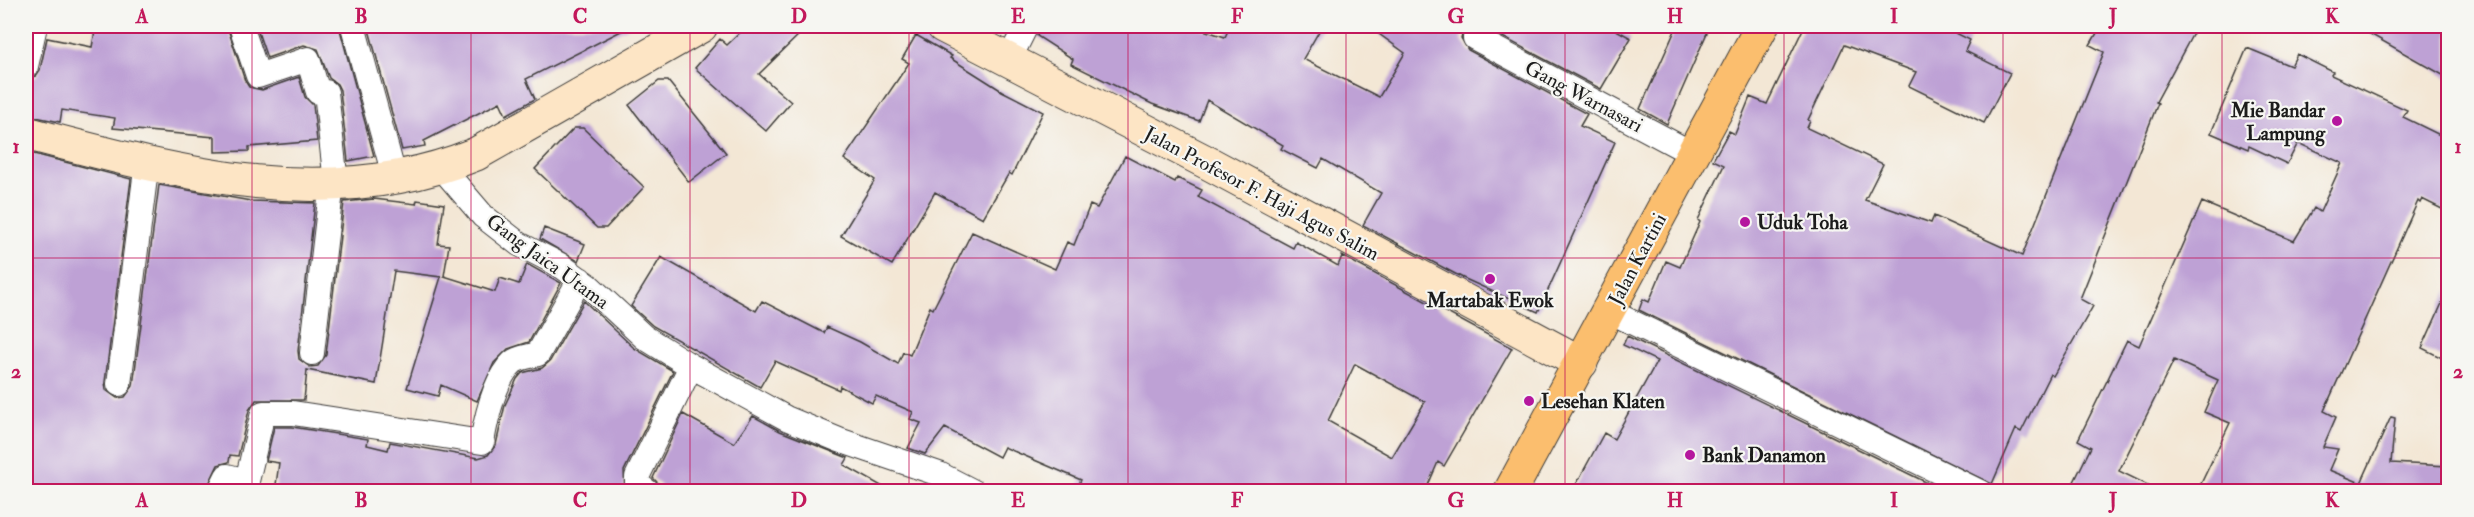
<svg xmlns="http://www.w3.org/2000/svg" width="2474" height="517" font-family="'IM FELL Double Pica',serif">
	<style>
		.building { fill: #bea1d5; fill-rule: evenodd }
		.lines { fill: none; stroke-linecap: round; stroke-linejoin: round }
		.minor-casing { stroke: #3c3a38; stroke-width: 26 }
		.secondary-casing { stroke: #3c3a38; stroke-width: 35 }
		.trunk-casing { stroke: #3c3a38; stroke-width: 35 }
		.minor { stroke: #fff; stroke-width: 24 }
		.secondary { stroke: #fde5c5; stroke-width: 33 }
		.trunk { stroke: #fbbe6e; stroke-width: 33 }
		.grid { fill: none; stroke: #c2185b; stroke-width: 1.5; stroke-opacity: 0.55 }
		.poi-dot { fill: #b5179e; stroke: #f6f6f2; stroke-width: 2 }
		.labels { text-anchor: middle; stroke-width: 4.5; stroke-linejoin: round; paint-order: stroke }
		.street-label { font-size: 20px; fill: #1c1c1c; stroke: #f6f6f2 }
		.poi-label { font-size: 20px; font-weight: bold; fill: #1c1c1c; stroke: #f6f6f2; text-anchor: start }
		.neatline { fill: none; stroke: #c2185b; stroke-width: 2 }
		.grid-label { font-size: 20px; text-anchor: middle; font-weight: bold; fill: #c2185b }
	</style>
	<rect width="100%" height="100%" fill="#f6f6f2"/>
	<filter id="ink" filterUnits="userSpaceOnUse"><feTurbulence type="fractalNoise" baseFrequency=".0167" numOctaves="2"/><feDisplacementMap in="SourceGraphic" scale="12" xChannelSelector="R" yChannelSelector="G"/><feConvolveMatrix kernelMatrix="1 2 1 2 8 2 1 2 1" color-interpolation-filters="sRGB"/></filter>
	<filter id="wash" filterUnits="userSpaceOnUse"><feTurbulence type="fractalNoise" baseFrequency=".008" numOctaves="4" result="noise"/><feDisplacementMap in="SourceGraphic" scale="24" xChannelSelector="R" yChannelSelector="G"/><feGaussianBlur stdDeviation="1.35" result="paint"/><feColorMatrix in="noise" values="0 0 0 0 0 0 0 0 0 0 0 0 0 0 0 0 0 1.4 0 .05"/><feComposite in="paint" operator="in"/></filter>
	<g filter="url(#wash)">
		<rect width="100%" height="100%" fill="#f3e7d5"/>
		<g id="blocks">
			<!-- building -->
			<path class="building" d="M96,26L130,30L131,26H227L245,81L249,87L262,90L299,77L305,97L313,105L317,141L249,147V151L215,152V137L113,128L115,118L62,110L60,122L26,115V80L36,76L40,70L47,38L92,47Z
				M256,26H339L374,156L348,161L340,90L337,84L329,78L318,49L304,45L267,58Z
				M368,26H631L526,79L535,99L506,115L500,102L424,141L425,146L402,150Z
				M747,26H808L759,74L791,102L766,131L695,68L720,39L727,45Z
				M1040,26H1191L1225,37L1230,26H1322L1303,59L1379,97L1405,53L1368,26H1469L1463,31L1461,38L1468,50L1587,114L1580,126L1615,142L1538,312L1463,278L1363,225L1381,193L1323,159L1318,168L1281,149L1283,145L1207,100L1199,121L1152,104L1071,64L1073,59L1037,36Z
				M1482,26H1609L1631,38L1601,89Z
				M1677,26H1710L1667,124L1640,109Z
				M1799,26H1942L1970,40L1965,51L2010,73L1984,123L1909,86L1916,72L1844,45L1808,120L1810,121L1807,128L1883,164L1865,200L1931,223L1934,216L2022,256L2104,52L2090,45L2101,26H2197L2156,102L2158,103L2080,299L2093,306L2053,376L2050,374L2021,432L2016,429L1992,484L1639,310L1643,299L1649,302L1666,261L1680,267L1700,222L1698,220L1724,165L1713,160L1729,131L1735,134L1750,97L1767,104L1803,29Z
				M2356,26H2448V78Z
				M916,35L952,56L950,58L1002,91L1043,112L1012,175L1009,173L983,218L935,192L892,265L841,236L875,180L844,159L909,63L902,59Z
				M2247,48L2291,66L2297,54L2333,72L2331,75L2407,110L2403,117L2448,139V212L2422,199L2420,203L2418,201L2324,411L2336,417L2323,447L2338,449L2329,470L2361,483L2391,417L2395,418L2391,463L2448,466V492H2197L2230,423L2204,412L2218,380L2174,360L2119,471L2162,492H2069L2091,447L2078,440L2127,340L2139,346L2202,202L2294,241L2314,208L2320,212L2342,163L2298,143L2287,164L2249,146L2248,149L2211,133Z
				M659,81H668L726,153L689,182L629,105Z
				M574,128H583L644,187L606,228H597L535,169Z
				M26,152L131,179L105,382L106,390L117,398L125,397L133,386L159,185L251,201L315,203L298,351L299,359L310,367L318,366L326,355L344,202L374,199L416,204L417,200L444,204L438,244L449,245L444,276L495,292L500,278L519,284L527,264L561,283L529,342L508,349L494,363L477,401L441,385L438,396L407,388L441,277L394,271L376,384L307,370L304,400H256L249,410L238,456L230,455L229,462L218,465L205,492H26Z
				M1125,156L1175,182L1177,178L1202,190L1198,197L1293,248L1296,242L1338,266L1342,256L1512,348L1444,466L1438,462L1425,492H1075L1081,480L1004,447L999,457L945,428L925,454L908,448L921,423L910,419L913,412L876,396L872,403L840,386L839,390L775,361L760,387L653,326L631,306L661,257L756,311L762,301L824,333L827,327L860,342L898,364L903,352L910,355L930,307L933,309L972,232L1055,269L1067,242L1074,245L1090,205L1097,208ZM1355,364L1425,402L1392,457L1328,421Z
				M544,228L585,244L578,261L540,239Z
				M2448,290V361L2422,348Z
				M584,301L634,348L673,371L624,471L625,492H275L279,463L266,461L274,427H292L368,439L367,445L388,450L390,442L478,458L488,455L496,445L505,405L517,379L522,373L542,368L550,361Z
				M1627,336L1946,492H1572L1604,433L1614,439L1657,361L1623,345Z
				M683,414L734,443L753,416L780,431L848,458L844,465L892,492H724L710,485L706,492H662L661,486L653,478Z"/>
		</g>
	</g>
	<g filter="url(#ink)">
		<use href="#blocks" fill-opacity="0" stroke="#3c3a38" stroke-width="1.5"/>
		<g class="lines">
			<defs>
				<path id="minor" d="M241,26L258,76L308,59L318,92H326L336,183
					M353,26L395,179
					M1475,38L1693,154
					M1009,60L1026,26
					M26,66L35,26
					M442,168L483,216L519,244L560,265L589,286L644,337L691,366L786,418L839,440L939,474L974,492
					M1609,311L1980,492
					M312,353L332,183
					M119,384L147,162
					M219,492L227,476L247,481L263,413H293L482,442C486,419 494,380 512,363C517,358 531,356 538,354L580,279
					M648,492L637,484V477L691,366"/>
				<path id="secondary" d="M943,26L1212,165L1581,363
					M26,133C174,172 327,215 476,154L701,26"/>
				<path id="trunk" d="M1510,492L1762,26"/>
			</defs>
			<!-- minor casing -->
			<use href="#minor" class="minor-casing"/>
			<!-- secondary casing -->
			<use href="#secondary" class="secondary-casing"/>
			<!-- trunk casing -->
			<use href="#trunk" class="trunk-casing"/>
			<!-- minor -->
			<use href="#minor" class="minor"/>
			<!-- secondary -->
			<use href="#secondary" class="secondary"/>
			<!-- trunk -->
			<use href="#trunk" class="trunk"/>
		</g>
	</g>
	<!-- grid -->
	<path class="grid" d="M252,26V492M471,26V492M690,26V492M909,26V492M1128,26V492M1346,26V492M1565,26V492M1784,26V492M2003,26V492M2222,26V492M26,258H2448"/>
	<!-- markers -->
	<g class="poi-dot">
		<circle cx="2337" cy="121" r="6"/>
		<circle cx="1745" cy="222" r="6"/>
		<circle cx="1490" cy="279" r="6"/>
		<circle cx="1529" cy="401" r="6"/>
		<circle cx="1690" cy="455" r="6"/>
	</g>
	<g class="labels">
		<!-- street labels -->
		<g class="street-label">
			<text transform="translate(1584 96) rotate(28)" y="7">Gang Warnasari</text>
			<text transform="translate(1262 193) rotate(28)" y="7">Jalan Profesor F. Haji Agus Salim</text>
			<text transform="translate(1637 259) rotate(-62)" y="7">Jalan Kartini</text>
			<text transform="translate(548 261) rotate(36)" y="7">Gang Jaica Utama</text>
		</g>
		<!-- poi labels -->
		<g class="poi-label">
			<text x="2325" y="117" text-anchor="end">Mie Bandar<tspan x="2325" dy="23">Lampung</tspan></text>
			<text x="1757" y="229">Uduk Toha</text>
			<text x="1490" y="307" text-anchor="middle">Martabak Ewok</text>
			<text x="1541" y="408">Lesehan Klaten</text>
			<text x="1702" y="462">Bank Danamon</text>
		</g>
	</g>
	<!-- margin -->
	<rect width="2474" height="517" fill="none" stroke="#f6f6f2" stroke-width="66"/>
	<rect x="33" y="33" width="2408" height="451" class="neatline"/>
	<g class="grid-label">
		<text x="142" y="23">A</text>
		<text x="361" y="23">B</text>
		<text x="580" y="23">C</text>
		<text x="799" y="23">D</text>
		<text x="1018" y="23">E</text>
		<text x="1237" y="23">F</text>
		<text x="1456" y="23">G</text>
		<text x="1675" y="23">H</text>
		<text x="1894" y="23">I</text>
		<text x="2113" y="23">J</text>
		<text x="2332" y="23">K</text>
		<text x="16" y="153">1</text>
		<text x="2458" y="153">1</text>
		<text x="16" y="378">2</text>
		<text x="2458" y="378">2</text>
		<text x="142" y="507">A</text>
		<text x="361" y="507">B</text>
		<text x="580" y="507">C</text>
		<text x="799" y="507">D</text>
		<text x="1018" y="507">E</text>
		<text x="1237" y="507">F</text>
		<text x="1456" y="507">G</text>
		<text x="1675" y="507">H</text>
		<text x="1894" y="507">I</text>
		<text x="2113" y="507">J</text>
		<text x="2332" y="507">K</text>
	</g>
</svg>
